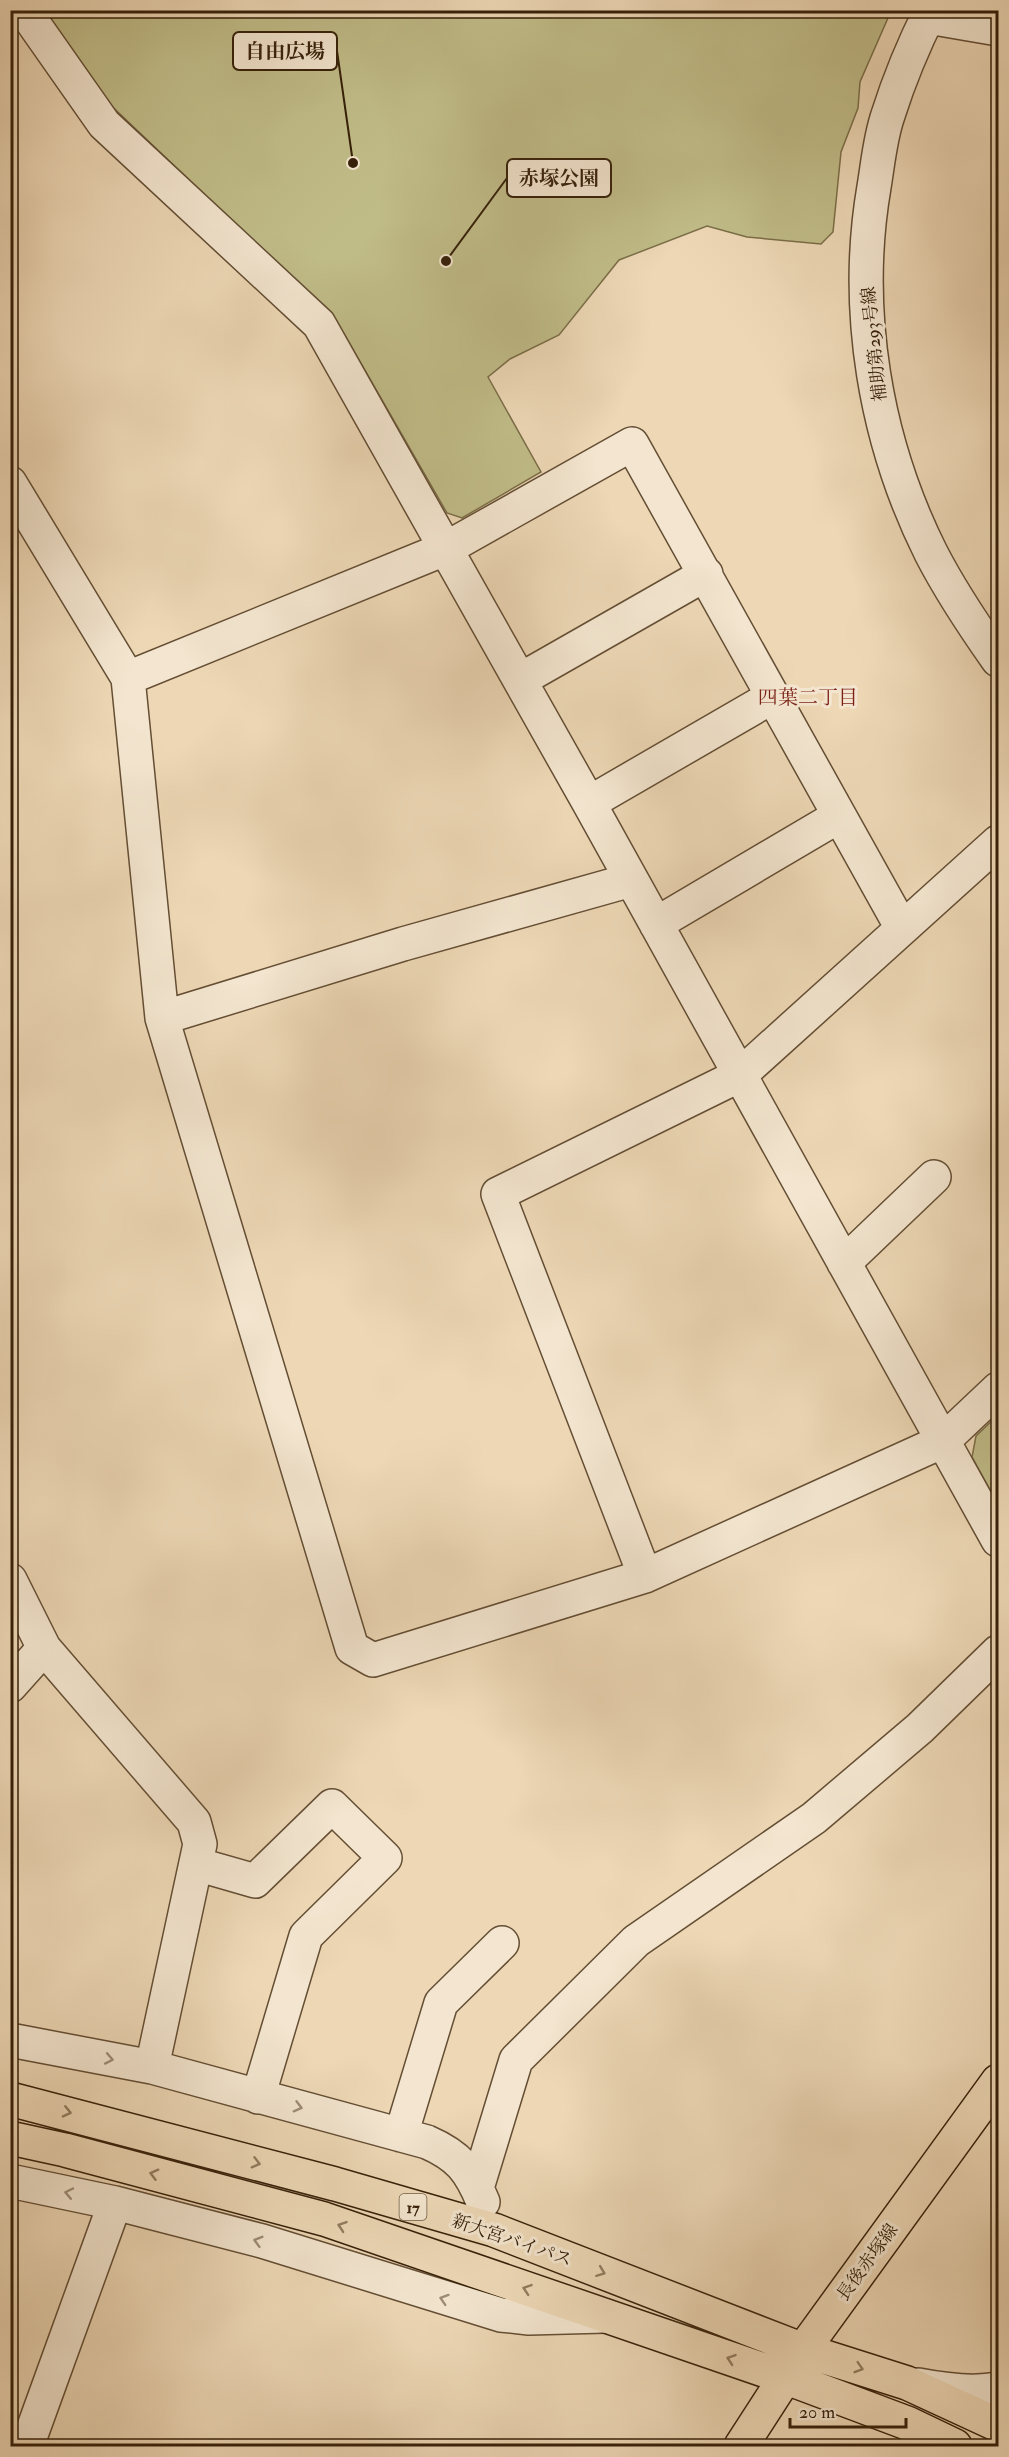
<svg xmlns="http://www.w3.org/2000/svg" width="1009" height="2457" font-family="'IM FELL Double Pica','Noto Serif JP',serif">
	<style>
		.green { fill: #c0bc88; stroke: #7b6e48; stroke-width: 1.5 }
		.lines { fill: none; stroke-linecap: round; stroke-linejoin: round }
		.minor-casing { stroke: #644e34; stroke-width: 36 }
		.major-casing { stroke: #362009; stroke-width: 36 }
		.highway-casing { stroke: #362009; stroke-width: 36 }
		.minor { stroke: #f3e5cf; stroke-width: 33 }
		.major { stroke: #edd7b5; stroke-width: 33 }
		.highway { stroke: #edd7b5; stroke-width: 33 }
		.oneway { stroke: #9e8c76 }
		.oneway2 { stroke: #927c5f }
		.labels { text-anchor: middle; stroke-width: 6; stroke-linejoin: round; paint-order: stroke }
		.shield { fill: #f3e5cf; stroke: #6f5b44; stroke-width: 1.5 }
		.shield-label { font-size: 16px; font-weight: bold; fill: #362009 }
		.street-label { font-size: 18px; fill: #362009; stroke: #f3e5cf }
		.neighbourhood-label { font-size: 20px; fill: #7a1f14; stroke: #f3e5cf }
		.leader { fill: none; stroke: #362009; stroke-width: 2 }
		.callout-dot { fill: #362009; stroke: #f3e5cf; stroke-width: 2 }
		.callout { fill: #f3e5cf; stroke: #362009; stroke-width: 2 }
		.callout-label { font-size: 20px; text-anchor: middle; font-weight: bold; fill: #362009 }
	</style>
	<rect width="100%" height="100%" fill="#edd7b5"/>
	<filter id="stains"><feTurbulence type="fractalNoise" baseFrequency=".00333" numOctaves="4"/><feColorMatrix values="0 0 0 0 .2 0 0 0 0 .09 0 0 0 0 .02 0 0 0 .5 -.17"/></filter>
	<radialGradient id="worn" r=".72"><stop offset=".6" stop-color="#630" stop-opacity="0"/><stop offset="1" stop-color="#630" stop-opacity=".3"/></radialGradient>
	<!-- green -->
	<path class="green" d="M40,11H891L860,82L858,108L841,152L833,232L821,244L747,237L707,226L619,260L559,335L510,359L488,377L541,472L462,518L447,513L336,320L99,94Z
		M998,1415V1504L972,1457L976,1436Z"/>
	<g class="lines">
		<defs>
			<path id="minor" d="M24,10L104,124L319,324L589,803L998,1540
				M931,10C914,44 899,80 888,115C880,138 878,163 874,187C853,310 875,441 931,553C950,590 974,626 998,660
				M928,17L998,29
				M10,483L128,678L162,1018L352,1648L373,1660L645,1576L943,1441L998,1389
				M128,678L447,548L632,444L902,928
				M520,680L706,574
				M589,803L772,697
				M656,924L839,816
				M162,1018L403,944L631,880
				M844,1263L934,1177
				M645,1576L498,1194L740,1075L998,842
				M10,1580L44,1648L194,1822L200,1844L152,2067
				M10,1686L44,1648
				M196,1864L255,1881L332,1806L385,1858L306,1936L258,2097
				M10,2040L152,2067L427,2142C459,2156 470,2170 483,2202
				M401,2135L441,2003L502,1943
				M10,2181L115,2203L262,2241L501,2315L529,2318L605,2316
				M477,2188L516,2060L636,1941L814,1818L920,1728L998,1652
				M918,2385C944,2390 972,2394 998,2389
				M27,2446L115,2203"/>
			<path id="major" d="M741,2446L803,2350L998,2081"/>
			<path id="highway" d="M10,2099L335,2184L494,2230L803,2350L907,2383L998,2425
				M10,2138L65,2150L324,2219L787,2378L907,2423L955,2446"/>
		</defs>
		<!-- minor casing -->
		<use href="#minor" class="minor-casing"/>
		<!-- major casing -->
		<use href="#major" class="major-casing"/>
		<!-- highway casing -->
		<use href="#highway" class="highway-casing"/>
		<!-- minor -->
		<use href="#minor" class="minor"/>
		<!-- major -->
		<use href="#major" class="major"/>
		<!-- highway -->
		<use href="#highway" class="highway"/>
	</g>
	<!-- one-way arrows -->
	<defs><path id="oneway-chevron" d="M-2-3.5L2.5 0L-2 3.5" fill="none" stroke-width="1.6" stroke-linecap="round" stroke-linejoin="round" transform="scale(1.5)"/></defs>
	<g class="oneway">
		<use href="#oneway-chevron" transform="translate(109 2059) rotate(11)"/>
		<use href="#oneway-chevron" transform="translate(298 2107) rotate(15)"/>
		<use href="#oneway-chevron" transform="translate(69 2193) rotate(-168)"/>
		<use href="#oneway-chevron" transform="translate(258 2241) rotate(-164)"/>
		<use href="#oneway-chevron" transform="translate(444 2299) rotate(-162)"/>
	</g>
	<g class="oneway2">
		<use href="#oneway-chevron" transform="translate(67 2112) rotate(13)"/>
		<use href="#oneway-chevron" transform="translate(256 2163) rotate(15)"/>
		<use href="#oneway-chevron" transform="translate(154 2174) rotate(-165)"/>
		<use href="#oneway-chevron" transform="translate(342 2226) rotate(-161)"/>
		<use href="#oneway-chevron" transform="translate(601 2272) rotate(21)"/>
		<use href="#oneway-chevron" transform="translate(527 2289) rotate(-161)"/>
		<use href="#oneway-chevron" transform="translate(731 2359) rotate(-161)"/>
		<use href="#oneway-chevron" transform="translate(859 2368) rotate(17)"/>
	</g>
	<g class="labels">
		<!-- shield labels -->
		<rect class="shield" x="399.5" y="2194" width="27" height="26" rx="4.5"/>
		<g class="shield-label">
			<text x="413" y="2213">17</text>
		</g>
		<!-- street labels -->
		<g class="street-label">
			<text transform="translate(874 344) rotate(-96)" y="6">補助第293号線</text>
			<text transform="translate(512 2240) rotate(19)" y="6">新大宮バイパス</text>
			<text transform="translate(867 2262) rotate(-54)" y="6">長後赤塚線</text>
		</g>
		<!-- neighbourhood labels -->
		<g class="neighbourhood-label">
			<text x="808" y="704">四葉二丁目</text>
		</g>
	</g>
	<!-- callouts -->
	<path class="leader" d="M353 163L337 51M446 261L507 178"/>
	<g class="callout-dot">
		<circle cx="353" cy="163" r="6"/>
		<circle cx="446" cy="261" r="6"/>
	</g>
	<g class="callout">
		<rect x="233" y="32" width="104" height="38" rx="6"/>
		<rect x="507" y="159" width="104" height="38" rx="6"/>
	</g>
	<g class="callout-label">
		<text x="285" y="58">自由広場</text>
		<text x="559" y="185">赤塚公園</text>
	</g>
	<!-- margin -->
	<rect width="1009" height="2457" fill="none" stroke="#edd7b5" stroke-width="36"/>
	<rect x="12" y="12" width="985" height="2433" fill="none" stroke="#362009" stroke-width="3"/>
	<rect x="18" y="18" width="973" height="2421" fill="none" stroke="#362009" stroke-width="1.5"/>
	<!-- scale -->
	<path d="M790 2418v9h116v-9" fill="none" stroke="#362009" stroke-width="3"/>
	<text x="799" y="2418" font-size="18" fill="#362009" stroke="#f3e5cf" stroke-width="4.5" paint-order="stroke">20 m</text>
	<rect width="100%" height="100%" filter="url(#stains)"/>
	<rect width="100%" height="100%" fill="url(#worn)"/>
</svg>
